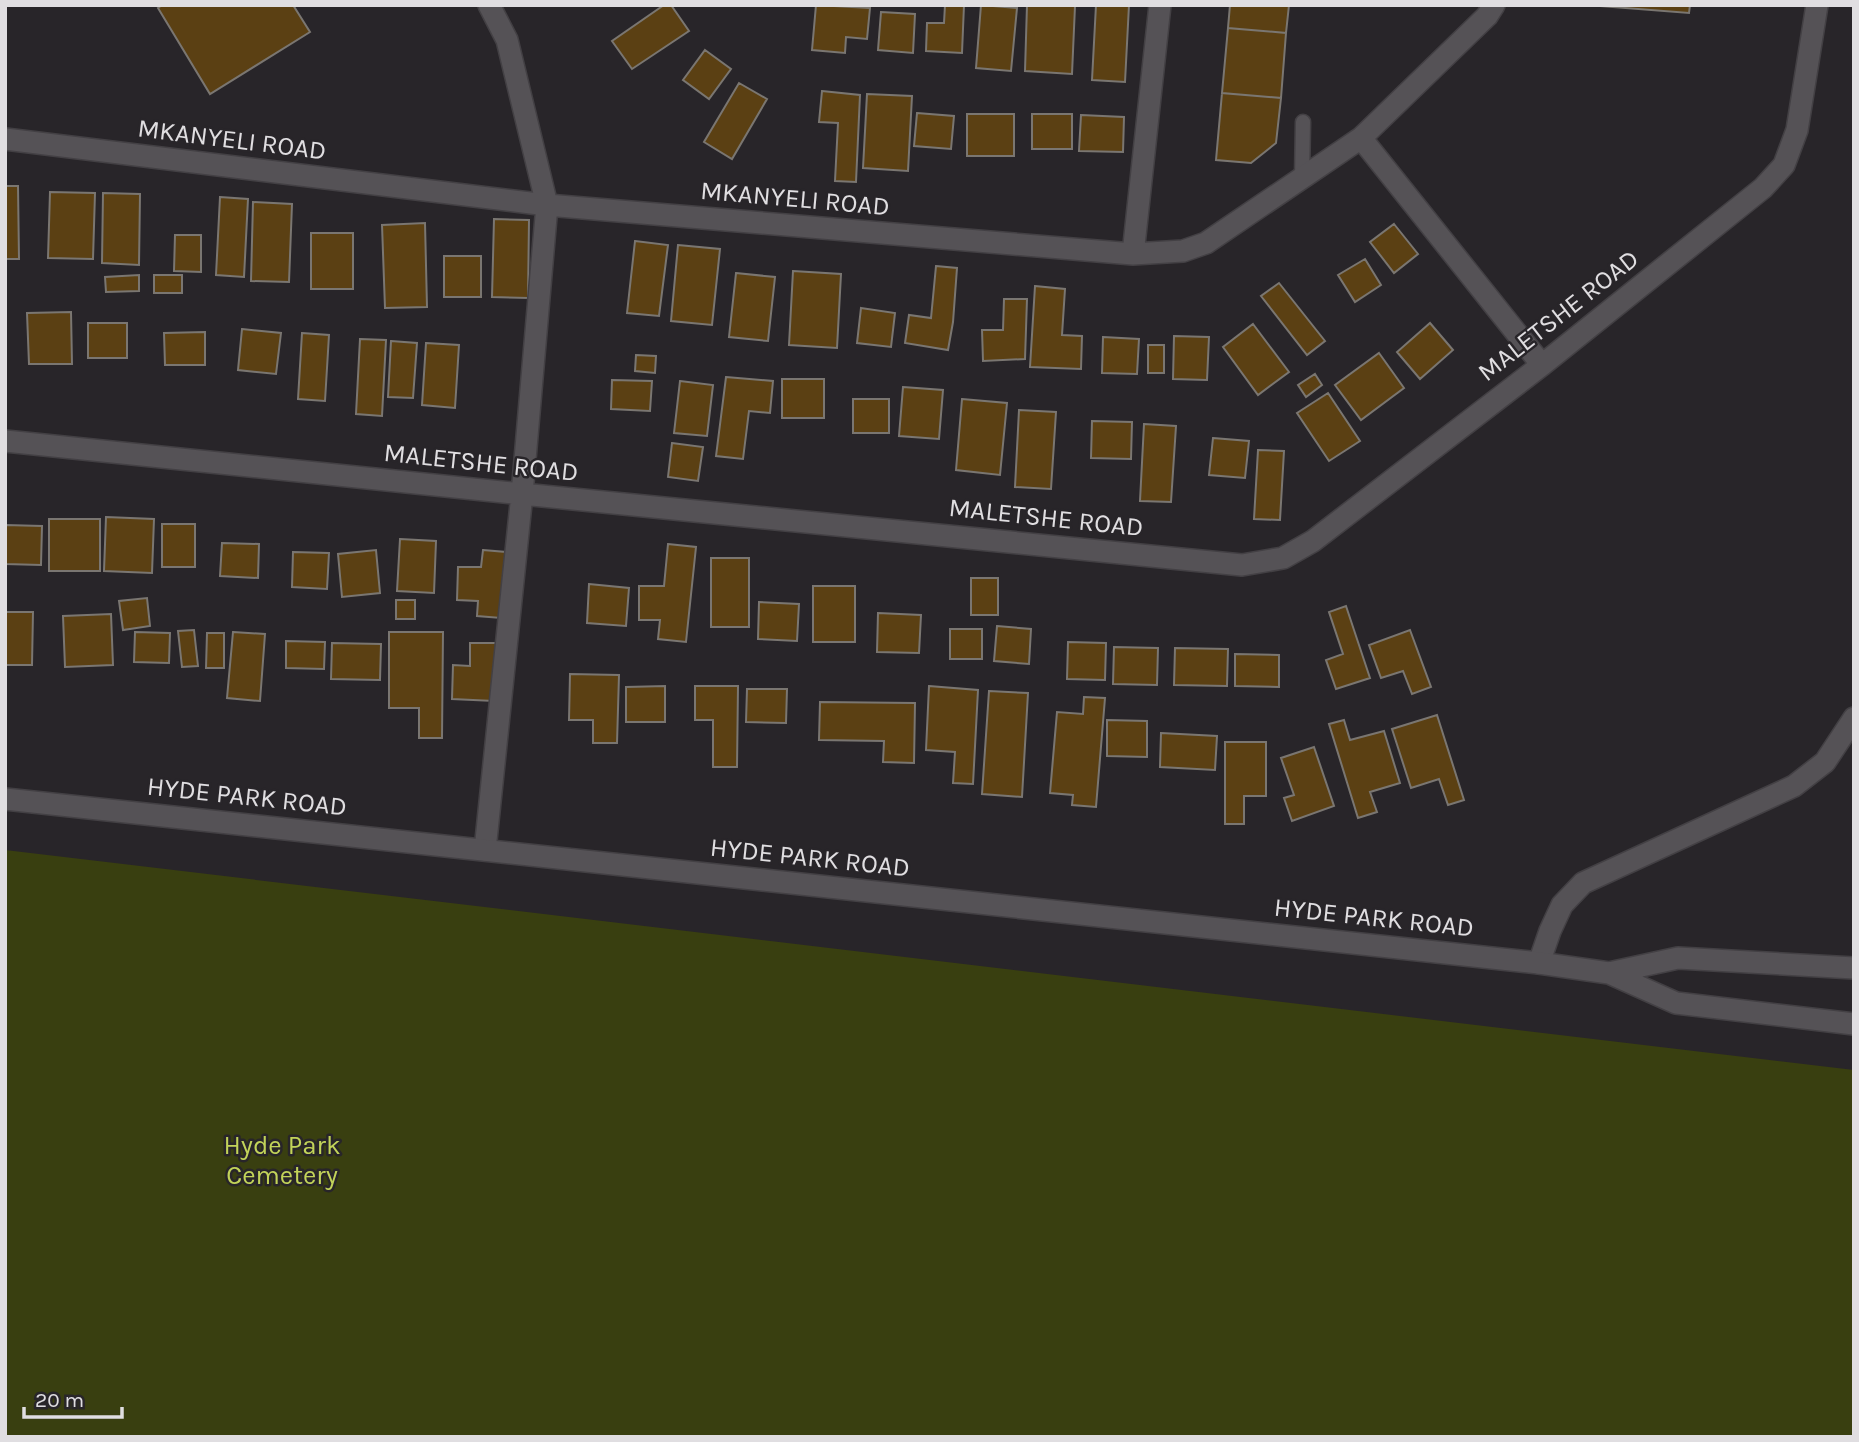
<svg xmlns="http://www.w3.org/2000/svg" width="1859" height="1442" font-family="Karla,sans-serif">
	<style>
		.green { fill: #393f10 }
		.building { fill: #5b4013; stroke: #7a7671; stroke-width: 2 }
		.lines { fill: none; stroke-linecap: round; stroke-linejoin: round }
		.service-casing { stroke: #434044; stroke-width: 17 }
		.minor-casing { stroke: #434044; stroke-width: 24 }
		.tertiary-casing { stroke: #434044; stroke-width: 24 }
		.service { stroke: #555256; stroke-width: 14 }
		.minor { stroke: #555256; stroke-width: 21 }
		.tertiary { stroke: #555256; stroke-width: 21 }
		.labels { text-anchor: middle; stroke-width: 5; stroke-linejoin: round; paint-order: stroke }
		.street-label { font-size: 26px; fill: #e0dee1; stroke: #282529 }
		.park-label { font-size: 26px; fill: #c2d359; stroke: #282529 }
	</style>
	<rect width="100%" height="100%" fill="#282529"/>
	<!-- green -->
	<path class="green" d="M5,850L1854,1070V1437H5Z"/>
	<!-- building -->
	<path class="building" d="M162,5H293L310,32L210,94L158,8Z
		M664,5H671L689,31L632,69L612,41Z
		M816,5L870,8L867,39L846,37L845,53L812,50Z
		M945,5H964L962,53L926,51L927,23H944Z
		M981,5L1017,8L1011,71L976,68Z
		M1027,5L1075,6L1072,74L1025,71Z
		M1096,5H1129L1125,82L1092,80Z
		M1230,5H1289L1286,33L1228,28Z
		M1587,5H1690L1689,13Z
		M881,12L915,14L913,53L878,50Z
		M1228,28L1286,33L1281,98L1222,93Z
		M705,50L731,69L709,99L683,80Z
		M739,83L767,99L732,159L704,142Z
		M822,91L860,95L856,182L835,181L838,123L819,122Z
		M1222,93L1281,98L1276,143L1251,163L1216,160Z
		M867,94L912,96L908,171L863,168Z
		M917,113L954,116L951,149L914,146Z
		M967,114H1014V156H967Z
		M1032,114H1072V149H1032Z
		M1081,115L1124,117L1123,152L1079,151Z
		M5,186H18L19,259H5Z
		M50,192L95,193L93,259L48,258Z
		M103,193L140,194L139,265L102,263Z
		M220,197L248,199L244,277L216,275Z
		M253,202L292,204L289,282L251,281Z
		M494,219L529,220L528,298L492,297Z
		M425,223L427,307L385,308L382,225Z
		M1394,224L1418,254L1394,273L1370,242Z
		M311,233H353V289H311Z
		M175,235H201V272L174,271Z
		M635,241L668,245L659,316L627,313Z
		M678,245L720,249L712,325L671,321Z
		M444,256H481V297H444Z
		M1365,259L1381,285L1355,302L1338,275Z
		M936,266L957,268L953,322L948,350L905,343L909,315L931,318Z
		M793,271L841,274L837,348L789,345Z
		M736,273L775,277L768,341L729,337Z
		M139,275V291L106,292L105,277Z
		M154,275H182V293H154Z
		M1279,283L1325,341L1307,355L1261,296Z
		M1035,286L1065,289L1062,335L1082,336L1081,369L1030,367Z
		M1004,299H1027L1025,359L983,361L982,330H1003Z
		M861,308L895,313L891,347L857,343Z
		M71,312L72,364H29L27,313Z
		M88,323H127V358H88Z
		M1430,323L1453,350L1420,379L1397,352Z
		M1253,324L1289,372L1258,395L1223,347Z
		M242,329L281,333L276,374L238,370Z
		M205,332V365H165L164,333Z
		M302,333L329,335L325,401L298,399Z
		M1174,336L1209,337L1207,380L1173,379Z
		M1103,337L1139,339L1137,374L1102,373Z
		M360,339L386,340L382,416L356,414Z
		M391,341L417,343L413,398L388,397Z
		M426,343L459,345L455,408L422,405Z
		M1148,345H1164V373H1148Z
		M1379,353L1404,388L1361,420L1335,385Z
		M636,355L656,356L655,373L635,371Z
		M1315,374L1322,385L1306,397L1298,385Z
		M726,377L773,381L770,413L749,411L743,459L716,456Z
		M782,379H824V418H782Z
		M612,380L652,381L650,411L611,409Z
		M680,381L713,385L707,436L674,433Z
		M903,387L943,390L939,439L899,436Z
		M1328,393L1360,441L1329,461L1297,413Z
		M853,399H889V433H853Z
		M962,399L1007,403L1000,475L956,470Z
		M1019,410L1056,412L1051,489L1015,487Z
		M1092,421L1132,422L1131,459L1091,458Z
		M1144,424L1176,426L1171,502L1140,501Z
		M1213,438L1249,441L1245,478L1209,475Z
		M672,443L703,447L698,481L668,477Z
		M1258,450L1284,451L1280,520L1254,519Z
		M106,517L154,519L152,573L104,571Z
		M49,519H100V571H49Z
		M162,524H195V567H162Z
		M5,525L42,526L41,565L5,564Z
		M400,539L436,541L434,593L397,591Z
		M222,543L259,544L258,578L220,576Z
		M668,544L696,547L686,642L658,639L660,620H639V586H664Z
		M376,550L380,593L342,597L338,554Z
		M483,550L506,552L501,618L477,616L478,601L457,600L458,567H481Z
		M293,552L329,553L327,589L292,587Z
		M711,558H749V627H711Z
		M971,578H998V615H971Z
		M589,584L629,588L626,626L587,623Z
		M813,586H855V642H813Z
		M147,598L150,626L123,630L119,601Z
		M396,600H415V619H396Z
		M759,602L799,604L797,641L758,639Z
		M1346,606L1370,678L1336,689L1326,660L1343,654L1329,612Z
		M5,612H33L32,665H5Z
		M878,613L921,615L919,653L877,652Z
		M111,614L113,665L65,667L63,616Z
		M997,626L1031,629L1029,664L994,661Z
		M950,629H982V659H950Z
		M194,630L198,666L182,667L178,631Z
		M1410,630L1431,687L1412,694L1403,671L1381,678L1369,645Z
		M135,632L170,633L169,663L134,662Z
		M233,632L265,634L260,701L227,698Z
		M389,632H443L442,738H419V708H389Z
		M207,633H224V668H206Z
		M286,641L325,642L324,669L286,668Z
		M1068,642L1106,643L1105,680L1067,679Z
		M332,643L381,644L380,680L331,679Z
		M470,643H496L494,701L452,699L453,665L470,666Z
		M1114,647L1158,648L1157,685L1113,684Z
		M1175,648L1228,649L1227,686L1174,685Z
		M1235,654L1279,655V687L1235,686Z
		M570,674L619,675L617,743H593V720H569Z
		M665,686V722H626V687Z
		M695,686H738L737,767H713V720H695Z
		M929,686L978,690L973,784L953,783L955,752L926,750Z
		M747,689H787L786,723L746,722Z
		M989,691L1028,693L1022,797L982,794Z
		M1084,697L1105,698L1096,807L1072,805L1073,795L1050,793L1057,712L1083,714Z
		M820,702L915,703L914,763L883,762L884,741L819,740Z
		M1437,715L1464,800L1448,805L1439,779L1411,788L1392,729Z
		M1107,720L1147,721V757L1107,756Z
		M1344,720L1350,740L1384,731L1400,783L1370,792L1377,812L1358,818L1329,724Z
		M1161,733L1217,736L1215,770L1160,767Z
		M1225,742H1266V796H1244V824H1225Z
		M1314,747L1334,806L1292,821L1284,798L1294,795L1281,758Z"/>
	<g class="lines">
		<defs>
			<path id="service" d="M1302,178L1303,122"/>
			<path id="minor" d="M1361,138L1542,365
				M5,139L547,205L1133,254L1183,251L1206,243L1361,138L1487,16L1494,5
				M1133,254L1160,5
				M5,441L522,494L1242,565L1283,558L1313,541L1542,365L1763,188L1784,165L1797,130L1817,5
				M485,850L522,494L547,205L507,40L489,5
				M1539,963L1550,931L1562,905L1583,883L1794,786L1825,762L1854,718"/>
			<path id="tertiary" d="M5,799L1539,963L1609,973L1676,1003L1854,1024
				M1609,973L1678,958L1854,968"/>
		</defs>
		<!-- service casing -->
		<use href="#service" class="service-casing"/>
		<!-- minor casing -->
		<use href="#minor" class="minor-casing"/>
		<!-- tertiary casing -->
		<use href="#tertiary" class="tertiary-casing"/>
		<!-- service -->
		<use href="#service" class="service"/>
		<!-- minor -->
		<use href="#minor" class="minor"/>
		<!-- tertiary -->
		<use href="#tertiary" class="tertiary"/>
	</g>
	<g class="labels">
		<!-- street labels -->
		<g class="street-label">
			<text transform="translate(232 139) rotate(7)" y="9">MKANYELI ROAD</text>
			<text transform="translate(795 198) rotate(5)" y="9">MKANYELI ROAD</text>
			<text transform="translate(1558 315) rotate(-38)" y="9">MALETSHE ROAD</text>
			<text transform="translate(481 462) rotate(6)" y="9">MALETSHE ROAD</text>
			<text transform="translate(1046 517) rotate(6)" y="9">MALETSHE ROAD</text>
			<text transform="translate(247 796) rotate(6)" y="9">HYDE PARK ROAD</text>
			<text transform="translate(810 857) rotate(6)" y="9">HYDE PARK ROAD</text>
			<text transform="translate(1374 917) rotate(6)" y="9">HYDE PARK ROAD</text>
		</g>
		<!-- park labels -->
		<g class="park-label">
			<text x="282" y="1154">Hyde Park<tspan x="282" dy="30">Cemetery</tspan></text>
		</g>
	</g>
	<!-- border -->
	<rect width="1859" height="1442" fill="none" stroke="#e0dee1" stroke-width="14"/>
	<!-- scale -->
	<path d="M24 1407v10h98v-10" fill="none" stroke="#e0dee1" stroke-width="3.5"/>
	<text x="35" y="1407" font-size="21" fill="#e0dee1" stroke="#282529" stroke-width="5" paint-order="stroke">20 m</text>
</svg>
